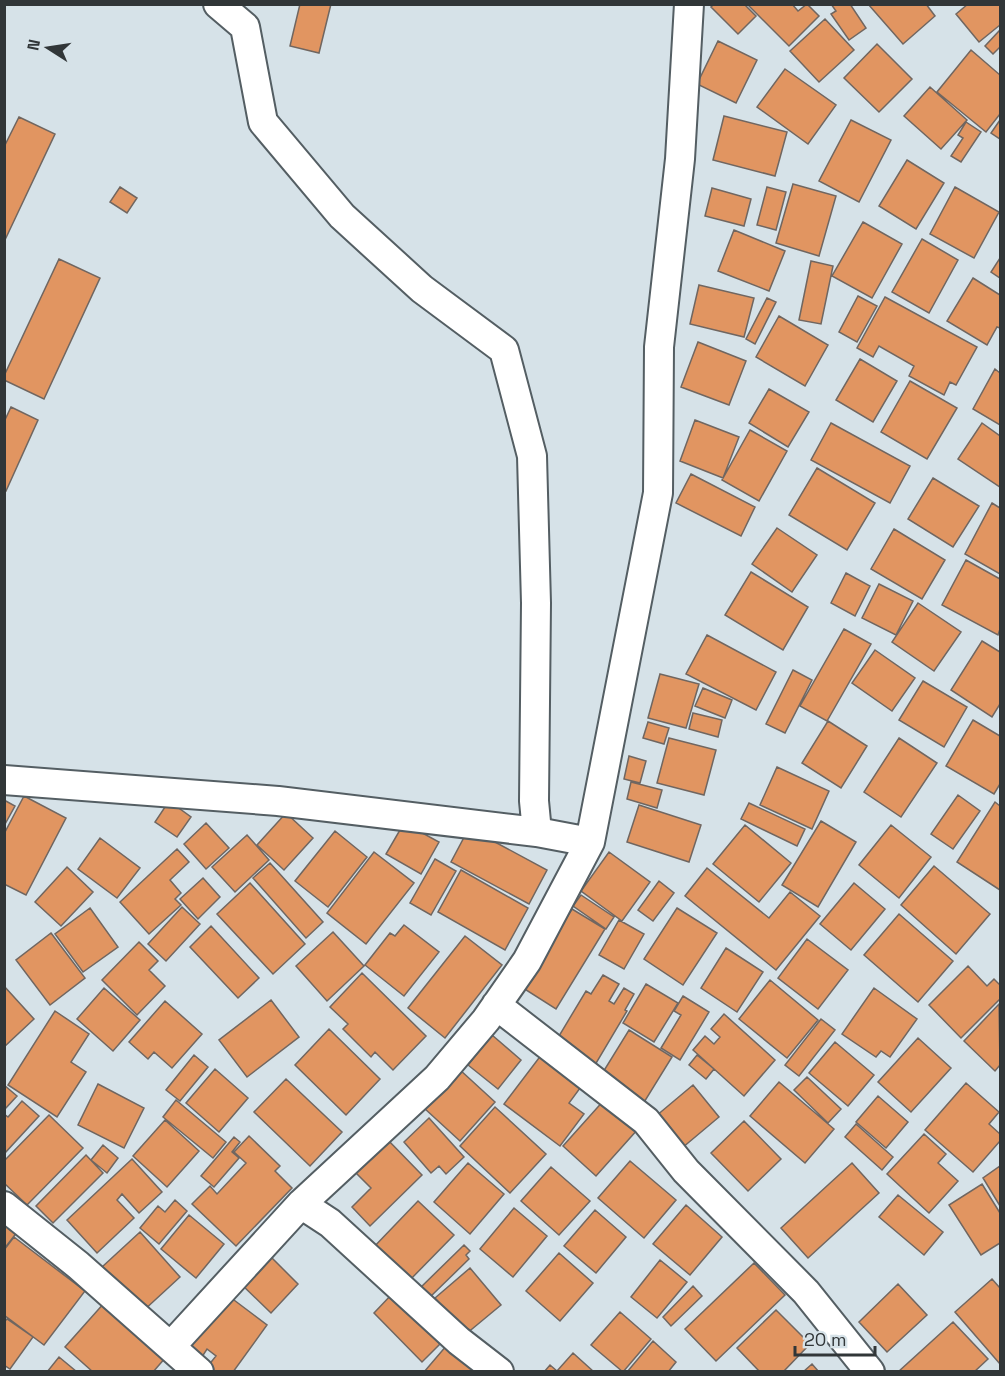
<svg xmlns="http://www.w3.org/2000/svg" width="1005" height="1376" font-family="'Space Grotesk',sans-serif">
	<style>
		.building { fill: #e19561; stroke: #706660; stroke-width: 1.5 }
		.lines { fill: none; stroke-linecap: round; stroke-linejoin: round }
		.minor-casing { stroke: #545e63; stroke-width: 32 }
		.minor { stroke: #fff; stroke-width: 28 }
	</style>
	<rect width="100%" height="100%" fill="#d6e2e8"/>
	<!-- building -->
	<path class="building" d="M300,4H331L319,53L290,46Z
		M714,4H744L756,16L738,34L711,7Z
		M792,4L798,11L807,4L819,16L789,46L748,5Z
		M831,4H850L866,28L849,40L831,14L836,11Z
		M868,4H926L935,16L903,44Z
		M968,4H1000V25L979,42L956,14Z
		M825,19L854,50L819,82L790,51Z
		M1000,30V47L993,54L985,46Z
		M718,41L757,60L736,103L697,84Z
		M877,44L912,79L879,112L844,78Z
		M971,50L1000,75V114L986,132L937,92Z
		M785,69L836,105L808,144L757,107Z
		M930,87L967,120L941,149L904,116Z
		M724,116L787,132L775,176L713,160Z
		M19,117L55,134L4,242V147Z
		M851,120L891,140L859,202L819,181Z
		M1000,120V139L991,133Z
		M966,122L981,132L961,162L951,156L963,138L958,135Z
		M907,160L944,183L916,229L879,206Z
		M793,184L836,196L819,256L776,243Z
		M120,187L137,198L127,213L110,202Z
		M767,187L786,192L776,230L757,225Z
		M955,187L999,212L974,258L930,234Z
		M712,188L751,199L744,226L705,216Z
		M863,222L902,244L872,298L832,276Z
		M734,230L785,251L769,291L718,271Z
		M922,239L958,260L929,313L892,292Z
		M1000,258V278L991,272Z
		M59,259L100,278L44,399L4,380V376Z
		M811,261L833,266L821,324L799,320Z
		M973,278L1000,295V328L997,327L987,345L947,321Z
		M699,285L754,298L744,337L690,324Z
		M858,296L877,306L857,342L839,332Z
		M885,297L977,347L956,385L950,382L944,395L909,376L914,366L879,346L873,357L857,348Z
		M767,298L776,302L755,344L746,339Z
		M779,316L828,345L805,386L756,357Z
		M698,342L746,361L729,405L681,387Z
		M860,359L897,381L873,422L836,400Z
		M995,369L1000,373V425L973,409Z
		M910,381L957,408L927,459L881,432Z
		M769,389L809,412L788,447L749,423Z
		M11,407L38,420L6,491L4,490V422Z
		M695,420L739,437L723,478L680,461Z
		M831,423L910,466L890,503L811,460Z
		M982,423L1000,436V487L958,459Z
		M750,430L787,451L759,501L722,480Z
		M817,468L875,503L847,550L789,515Z
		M691,474L755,507L741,536L676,503Z
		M933,478L979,506L953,547L908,519Z
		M992,503L1000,508V574L965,554Z
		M777,528L817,555L792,592L752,564Z
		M894,529L945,560L922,599L871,569Z
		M966,560L1000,579V629L998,635L942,605Z
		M751,572L808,607L783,650L725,615Z
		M846,573L870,586L855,616L831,603Z
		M879,584L913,601L896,635L862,618Z
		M918,603L961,632L934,671L892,642Z
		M844,629L871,644L827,721L800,706Z
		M707,635L776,672L756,710L686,674Z
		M982,641L1000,652V704L992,717L951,690Z
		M875,650L915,678L892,711L852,683Z
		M793,670L812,680L785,733L766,724Z
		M660,674L699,684L686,728L648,718Z
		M923,681L967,707L944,747L899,720Z
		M703,688L732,700L725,718L695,706Z
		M693,713L722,720L718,737L689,729Z
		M973,720L1000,736V784L994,794L946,766Z
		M828,721L867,746L841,788L802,763Z
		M648,722L669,728L664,744L643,738Z
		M669,738L716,750L704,795L657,783Z
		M899,738L937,763L901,817L864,792Z
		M629,756L646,761L640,783L624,779Z
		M777,767L829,791L812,829L760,805Z
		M631,782L662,790L657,808L627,799Z
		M958,795L980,811L953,849L931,834Z
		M24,796L66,818L26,895L4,884V834Z
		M4,800L15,806L4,826Z
		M169,801L191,817L177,837L155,822Z
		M995,802L1000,806V890L957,862Z
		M749,803L805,829L797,846L741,819Z
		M639,805L701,825L689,862L627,842Z
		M286,813L313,838L284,870L257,845Z
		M821,821L856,842L818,907L782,885Z
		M206,823L229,848L206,869L184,844Z
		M404,823L439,842L421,874L386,854Z
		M745,825L791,863L759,902L713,864Z
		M891,825L931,857L899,898L859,865Z
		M469,828L547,870L529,904L451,862Z
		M335,831L367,857L328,907L295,881Z
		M247,835L269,860L235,892L212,867Z
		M100,838L140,868L117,898L78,869Z
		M177,849L189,862L170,880L181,893L175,899L181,905L149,934L120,902Z
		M374,852L414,883L366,944L327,913Z
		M609,852L650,882L622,921L581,891Z
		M435,859L456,871L431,915L410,903Z
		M270,863L323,922L306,938L253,878Z
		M934,866L990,914L956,954L901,905Z
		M67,867L93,892L61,926L35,902Z
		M707,868L769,918L790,892L820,916L776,970L685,896Z
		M461,870L528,908L505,950L438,912Z
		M203,878L220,897L198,919L180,899Z
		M659,881L674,893L653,921L638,910Z
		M250,883L305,944L273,974L217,914Z
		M854,883L885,909L851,950L820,924Z
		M581,895L614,917L606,929L573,906Z
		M182,907L200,924L166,961L148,944Z
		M90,908L118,947L83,972L55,934Z
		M677,908L717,933L683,985L644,959Z
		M572,909L605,929L556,1009L523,988Z
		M899,914L953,961L918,1002L864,955Z
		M619,920L644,934L624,969L599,955Z
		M404,925L439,952L404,996L365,965L390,933L395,936Z
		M211,926L259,978L238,998L190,947Z
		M333,932L364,966L327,1001L296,966Z
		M51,933L85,978L50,1005L16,960Z
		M465,936L502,965L445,1038L408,1008Z
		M807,939L848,970L818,1009L778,978Z
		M139,942L158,961L149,970L165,986L137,1015L102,980Z
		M726,948L763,972L737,1012L701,988Z
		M968,966L987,986L994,979L1000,985V999L961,1038L929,1005Z
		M362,973L426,1036L393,1070L375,1052L371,1057L343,1029L348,1024L330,1007Z
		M603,975L619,984L609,1001L614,1004L624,988L634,994L625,1010L627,1011L595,1065L556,1041L586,991L591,994Z
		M770,980L818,1020L787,1058L739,1019Z
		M646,984L678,1003L654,1042L623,1023Z
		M4,986L34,1019L4,1047Z
		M104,988L140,1020L113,1051L77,1019Z
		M874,988L917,1019L890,1057L881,1051L876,1057L842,1034Z
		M683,996L709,1012L680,1060L661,1048L681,1015L674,1011Z
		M271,1000L299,1037L247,1077L219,1040Z
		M165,1001L202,1034L172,1068L154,1052L148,1059L129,1042Z
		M999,1004L1000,1065L995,1071L964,1041Z
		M55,1011L89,1034L71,1062L86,1072L57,1117L8,1085Z
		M724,1014L775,1060L744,1096L693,1050L705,1036L714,1044L720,1037L711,1029Z
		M821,1019L835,1030L799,1076L785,1065Z
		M329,1029L380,1079L346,1115L295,1065Z
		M629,1030L672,1057L643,1104L600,1077Z
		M492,1035L521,1060L498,1089L468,1065Z
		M918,1038L951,1068L911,1112L878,1082Z
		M835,1042L874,1075L848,1106L809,1073Z
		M545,1050L586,1080L569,1103L584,1114L560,1146L504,1104Z
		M194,1055L208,1067L180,1101L166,1090Z
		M697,1055L714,1069L706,1079L689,1065Z
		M215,1069L248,1098L219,1132L186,1103Z
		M459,1069L495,1102L460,1141L424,1108Z
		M807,1077L841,1109L828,1123L794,1090Z
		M286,1079L342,1132L310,1166L254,1112Z
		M779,1082L834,1129L805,1163L750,1116Z
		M966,1083L999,1112L989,1124L1000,1134V1141L973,1172L925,1130Z
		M98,1084L144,1108L124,1148L78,1125Z
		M4,1085L17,1096L4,1110Z
		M693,1085L719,1117L682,1148L656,1116Z
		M878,1096L908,1122L886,1148L856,1122Z
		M605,1099L638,1129L596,1176L563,1146Z
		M176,1100L226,1142L213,1158L163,1117Z
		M22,1101L39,1116L4,1154V1114L8,1117Z
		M495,1107L546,1154L510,1193L460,1146Z
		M49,1115L83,1148L27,1205L4,1183V1161Z
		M429,1118L464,1157L446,1174L439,1166L431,1173L404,1142Z
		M165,1120L199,1151L167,1187L133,1156Z
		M744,1121L781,1159L748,1191L711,1153Z
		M856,1124L893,1157L882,1170L845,1137Z
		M924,1134L946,1154L938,1163L958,1181L929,1213L887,1174Z
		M249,1136L280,1166L275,1171L292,1188L236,1246L192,1204L210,1186L217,1194L246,1163L234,1152Z
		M234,1137L240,1142L232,1152L239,1158L214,1187L201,1176Z
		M386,1138L422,1175L370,1226L352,1207L371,1188L353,1170Z
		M103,1145L118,1158L107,1173L91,1160Z
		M86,1155L103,1173L53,1223L36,1206Z
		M132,1159L162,1192L139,1213L122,1194L117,1200L134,1218L97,1253L67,1220Z
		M630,1161L676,1200L644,1238L598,1198Z
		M468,1163L504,1194L470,1234L434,1202Z
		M852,1163L879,1193L808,1258L781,1228Z
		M1000,1166V1206L983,1178Z
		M551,1167L590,1201L559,1235L521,1201Z
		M982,1184L1000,1213V1243L981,1255L949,1205Z
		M898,1195L943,1232L924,1255L879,1217Z
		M175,1200L187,1211L159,1244L140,1228L158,1206L165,1212Z
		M418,1201L454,1235L406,1284L371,1250Z
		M686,1205L722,1237L690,1275L653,1244Z
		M514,1208L547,1236L513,1277L480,1249Z
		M595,1210L626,1237L596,1273L564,1246Z
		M189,1215L224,1244L196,1278L161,1249Z
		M8,1223L18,1231L4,1249V1228Z
		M140,1232L180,1277L142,1312L102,1267Z
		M14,1237L85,1291L44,1345L4,1315V1250Z
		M464,1245L470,1251L466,1255L469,1259L427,1300L418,1290Z
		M267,1253L298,1284L271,1313L239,1282Z
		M559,1253L593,1283L560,1321L526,1291Z
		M660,1260L687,1282L657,1318L631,1297Z
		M754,1263L785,1295L716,1361L685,1329Z
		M470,1268L501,1305L466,1334L435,1298Z
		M992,1279L1000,1288V1364L955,1312Z
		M898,1284L927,1315L887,1352L859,1322Z
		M693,1286L702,1296L671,1326L663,1317Z
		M226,1294L267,1325L233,1372H215L208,1366L216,1356L207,1349L200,1360L186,1350Z
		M392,1294L440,1344L422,1362L374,1313Z
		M105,1302L166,1357L153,1372H93L65,1347Z
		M776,1310L810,1344L783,1372H760L737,1348Z
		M620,1312L651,1339L623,1372L591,1345Z
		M7,1319L33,1337L10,1369L4,1365V1322Z
		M953,1322L988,1359L974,1372H898Z
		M653,1341L676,1362L668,1372H627Z
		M447,1345L477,1372H424Z
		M573,1353L594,1372H544L550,1365L557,1371Z
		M59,1357L77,1372H47Z
		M812,1364L819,1372H803Z"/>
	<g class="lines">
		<defs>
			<path id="minor" d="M218,4L245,27L263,122L342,216L422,289L504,350L532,456L536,603L534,801L537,832
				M4,780L278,801L537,832L590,842
				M496,1005L646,1121L686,1171L806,1292L870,1372
				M301,1204L330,1223L459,1341L499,1372
				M4,1206L78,1265L199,1372
				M171,1346L301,1204L437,1078L486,1020L527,961L590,842L658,493L659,347L680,159L689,4"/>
		</defs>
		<!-- minor casing -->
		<use href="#minor" class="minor-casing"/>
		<!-- minor -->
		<use href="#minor" class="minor"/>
	</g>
	<!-- border -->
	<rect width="1005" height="1376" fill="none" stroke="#313638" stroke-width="12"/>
	<!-- north arrow -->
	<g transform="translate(48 48) rotate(282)" stroke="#d6e2e8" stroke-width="4.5" paint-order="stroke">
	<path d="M0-4.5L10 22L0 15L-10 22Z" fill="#313638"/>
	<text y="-9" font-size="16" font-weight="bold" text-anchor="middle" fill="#313638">N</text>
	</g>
	<!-- scale -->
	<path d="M795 1346v9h80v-9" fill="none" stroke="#313638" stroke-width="3"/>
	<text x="804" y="1346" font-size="18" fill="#313638" stroke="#d6e2e8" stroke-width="4.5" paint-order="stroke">20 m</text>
</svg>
